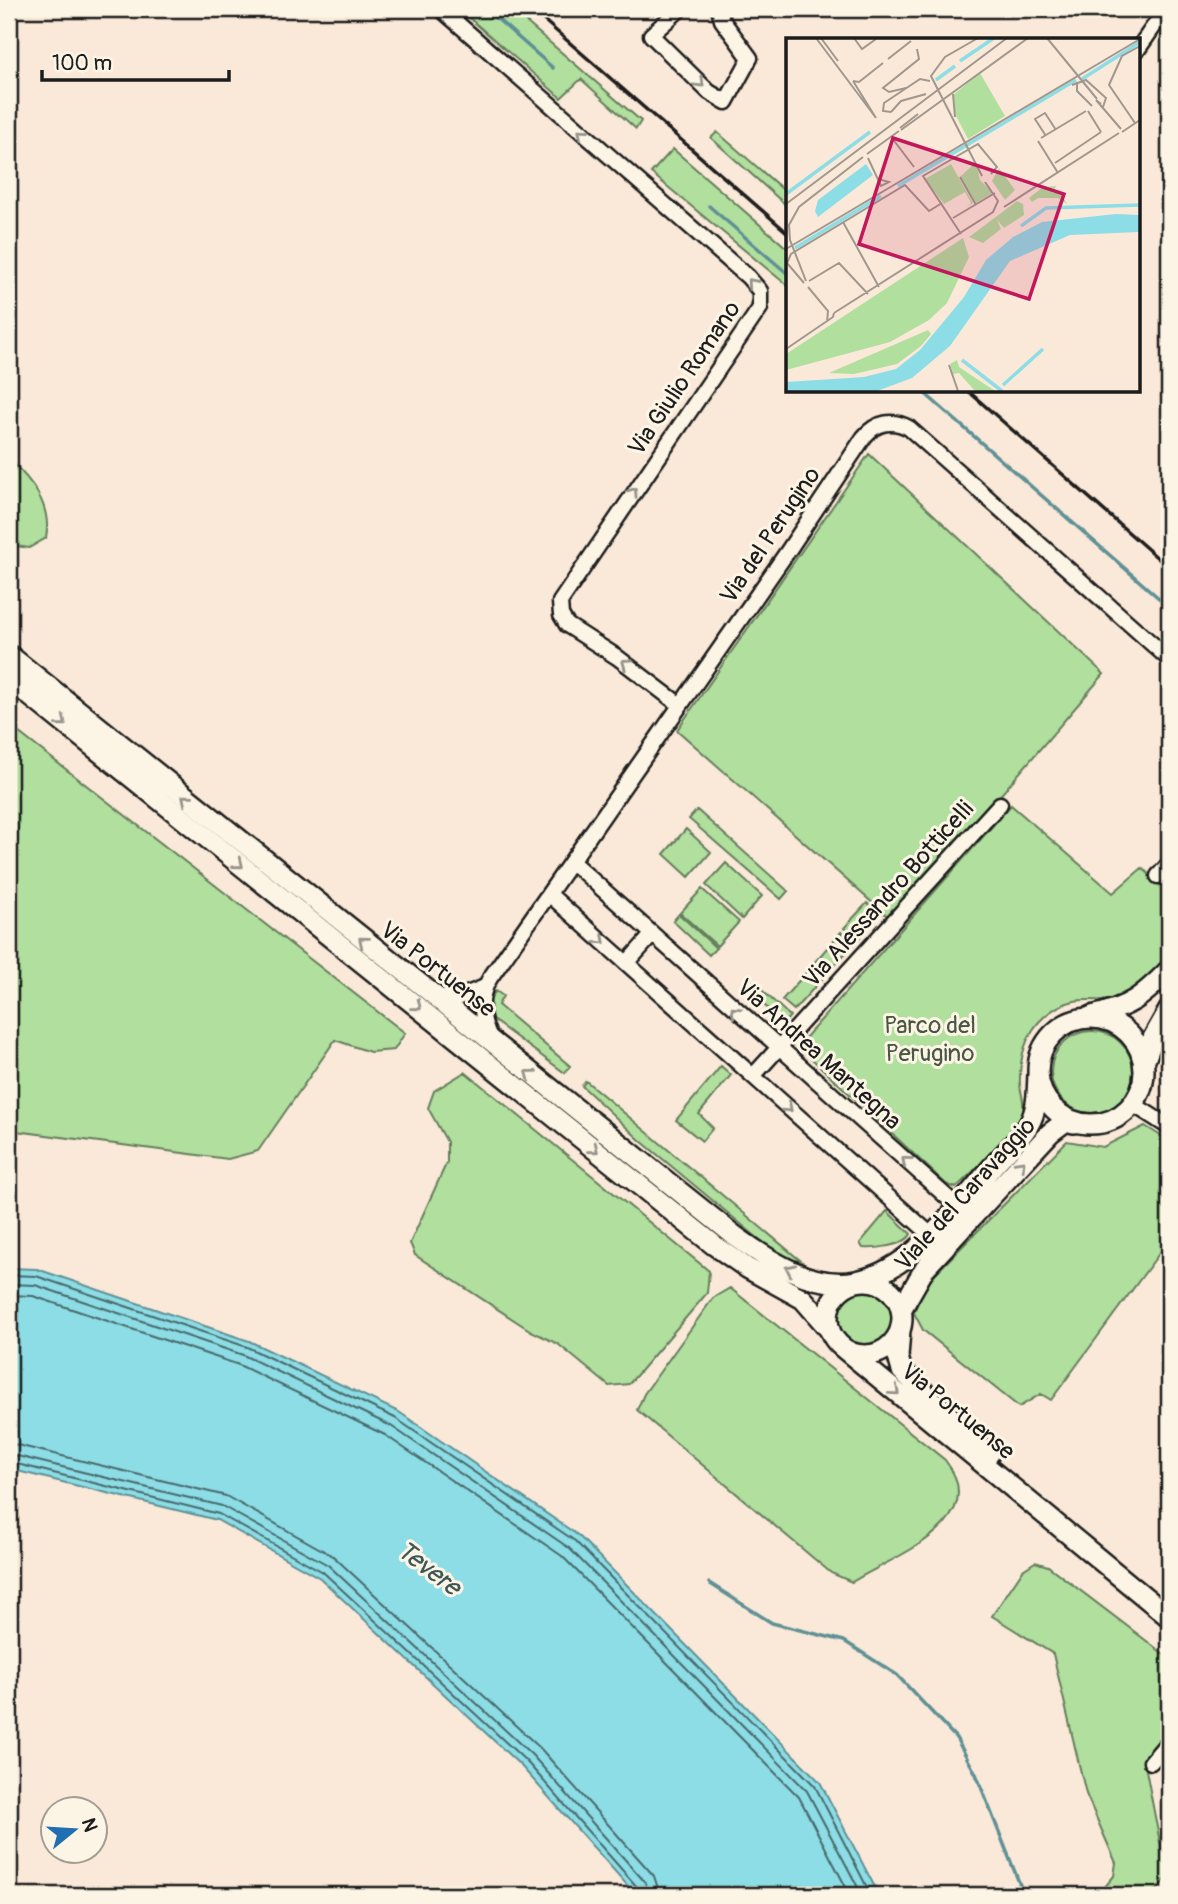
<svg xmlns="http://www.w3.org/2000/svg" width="1178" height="1904" font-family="Pangolin,sans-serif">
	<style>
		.green { fill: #b0df9e; stroke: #667e5d; stroke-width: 2 }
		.water { fill: #8cdde5; stroke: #5f9095; stroke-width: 2 }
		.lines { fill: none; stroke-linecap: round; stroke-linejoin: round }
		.shore { stroke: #49696c; stroke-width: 2 }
		.stream { stroke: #5f9095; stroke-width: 3.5 }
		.street-casing { stroke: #1c1c1c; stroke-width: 19 }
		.secondary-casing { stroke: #1c1c1c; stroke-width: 24 }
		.street { stroke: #fcf5e5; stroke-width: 14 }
		.secondary { stroke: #fcf5e5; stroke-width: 19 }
		.rail { stroke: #1c1c1c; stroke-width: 3.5 }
		.oneway { stroke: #97938b }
		.labels { text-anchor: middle; stroke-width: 6; stroke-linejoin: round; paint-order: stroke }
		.street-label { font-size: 24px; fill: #1c1c1c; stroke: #fcf5e5 }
		.park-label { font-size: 24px; fill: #485643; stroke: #fcf5e5 }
		.water-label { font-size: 26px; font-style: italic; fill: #3e5658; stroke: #fcf5e5 }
		.inset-river { fill: none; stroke: #8cdde5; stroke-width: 3.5 }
		.inset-road { fill: none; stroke: #a1978d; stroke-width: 2 }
		.view { fill: #c2185b; fill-opacity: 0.15; stroke: #c2185b; stroke-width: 3.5 }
		.inset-edge { fill: none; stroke: #1c1c1c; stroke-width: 3.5 }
	</style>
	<rect width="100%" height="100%" fill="#fae9d8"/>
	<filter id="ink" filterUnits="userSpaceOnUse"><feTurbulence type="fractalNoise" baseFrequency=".0143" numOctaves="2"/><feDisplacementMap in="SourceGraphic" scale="14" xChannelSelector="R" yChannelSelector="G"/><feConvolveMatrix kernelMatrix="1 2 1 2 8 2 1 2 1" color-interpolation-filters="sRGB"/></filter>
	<g filter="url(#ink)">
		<!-- green -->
		<path class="green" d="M459,9H511L641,121L636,129L581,79L561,98Z
			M717,132L788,194V207L711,138Z
			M673,149L788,249V286L651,173Z
			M869,454L1104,674L893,921L677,730Z
			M9,459C32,481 52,505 46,538L29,548L9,545Z
			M9,725L405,1033L394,1050L370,1052L335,1040L258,1151L228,1159L9,1130Z
			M1011,805L1113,893L1142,868L1169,891V959C1158,970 1145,990 1131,996C1102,1009 1078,987 1045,1016C1025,1033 1019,1060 1020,1085C1021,1094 1025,1102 1023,1112C1018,1133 972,1171 956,1188L946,1184L798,1046Z
			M697,810L788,891L781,899L689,819Z
			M686,829L711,852L689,877L664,854Z
			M726,863L762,896L742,919L706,885Z
			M702,889L739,922L717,946L680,913Z
			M867,903L880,914L857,940L844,928Z
			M679,914L716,948L709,955L673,921Z
			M841,932L854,944L825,975L813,964Z
			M811,967L822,979L794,1010L782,1000Z
			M752,981L790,1016L784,1023L746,989Z
			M496,991L503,996L498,1005L570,1066L565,1073L490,1018L486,1003Z
			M1051 1072a41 41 0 1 1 82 0a41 41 0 1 1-82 0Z
			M721,1066L731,1075L699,1114L713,1128L702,1141L676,1120Z
			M465,1072L709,1271L707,1293L629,1384L609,1386L558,1344L531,1331L415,1255L410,1243L447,1162V1142L428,1108L434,1091Z
			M586,1081L801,1261L789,1259L771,1249L641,1141L582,1086Z
			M1145,1126L1169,1141V1240L1051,1400L1041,1394L1019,1407L923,1330L914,1313L924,1285L1067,1141L1103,1147Z
			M887,1211L911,1234C905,1246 876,1249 863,1248L860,1243Z
			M730,1288L945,1460C994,1523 893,1556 852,1582L831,1573L637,1410L644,1394L713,1298Z
			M836 1318a28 28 0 1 1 56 0a28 28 0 1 1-56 0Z
			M1035,1562L1048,1566L1169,1658V1730L1147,1757L1146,1770L1161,1848L1169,1855V1875L1153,1895H1098L1114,1876L1116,1863L1086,1794L1053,1654L992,1616L1023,1570Z"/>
		<!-- water -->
		<path class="water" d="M9,1268L37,1269L249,1341L399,1412L579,1536L820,1782L879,1895H636L521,1766L320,1578L217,1520L9,1469Z"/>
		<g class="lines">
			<!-- shore -->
			<path class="shore" d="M9,1275L36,1276L247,1347L395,1418L575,1541L815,1786L871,1895
				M9,1284L35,1285L243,1355L391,1426L569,1548L807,1791L862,1895
				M9,1295L33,1296L239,1365L385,1435L562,1556L799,1797L850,1895
				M9,1443L226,1496L333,1556L540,1748L654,1876L660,1895
				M9,1454L222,1506L328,1565L532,1755L645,1882L649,1895
				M9,1462L219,1514L323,1572L526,1761L638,1888L640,1895"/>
			<!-- stream -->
			<path class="stream" d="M486,9L553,68
				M709,206L788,274
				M921,390L1169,607
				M709,1583L772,1623L844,1641L897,1675L956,1738L976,1774L1024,1895"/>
			<defs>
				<path id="street" d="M441,9L748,277L760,291V308L560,602L561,615L567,625L617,657L680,705
					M680,9L651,35L709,92L726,102L750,58L722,20L719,9
					M1138,49L1166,9
					M572,862L957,1206
					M1158,876L1169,864
					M549,894L931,1235
					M627,963L652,935
					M436,998L459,997L485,987
					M491,1040C481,1019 477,999 490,978L788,551L864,437C876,422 893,419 909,428L1169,659
					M753,1076L1000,804
					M1133,1104L1169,1127
					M1151,1762L1169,1741"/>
				<path id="secondary" d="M9,655L735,1236C768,1260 813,1290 856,1281C914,1270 957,1207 993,1166C1004,1153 1019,1140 1028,1126C1038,1109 1037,1093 1038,1074
					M9,679L714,1245L747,1268L803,1299L829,1329
					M1092,1016C1130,1007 1142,997 1169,970
					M1038 1071a53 53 0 1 1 106 0a53 53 0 1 1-106 0Z
					M1144,1063L1153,1038L1169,1010
					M828 1318a37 37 0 1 1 74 0a37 37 0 1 1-74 0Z
					M901,1310L925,1268L1050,1133L1066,1121L1074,1123
					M900,1330L898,1357L902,1371L989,1454
					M843,1348L1169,1617"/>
			</defs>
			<!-- street casing -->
			<use href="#street" class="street-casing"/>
			<!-- secondary casing -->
			<use href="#secondary" class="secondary-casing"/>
			<!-- street -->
			<use href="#street" class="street"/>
			<!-- secondary -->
			<use href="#secondary" class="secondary"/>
			<!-- rail -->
			<path class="rail" d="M531,9L788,233
				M967,390L1169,568"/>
		</g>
		<!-- one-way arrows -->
		<defs><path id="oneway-chevron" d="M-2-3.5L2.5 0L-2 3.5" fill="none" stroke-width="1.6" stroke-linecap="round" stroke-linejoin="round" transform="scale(1.75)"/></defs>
		<g class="oneway">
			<use href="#oneway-chevron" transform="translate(700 83) rotate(44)"/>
			<use href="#oneway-chevron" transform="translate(582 133) rotate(-140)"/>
			<use href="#oneway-chevron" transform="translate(752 283) rotate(-131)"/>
			<use href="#oneway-chevron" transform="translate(633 492) rotate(-56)"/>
			<use href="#oneway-chevron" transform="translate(626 663) rotate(-144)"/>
			<use href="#oneway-chevron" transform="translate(62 722) rotate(39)"/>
			<use href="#oneway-chevron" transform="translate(186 799) rotate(-141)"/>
			<use href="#oneway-chevron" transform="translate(239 864) rotate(39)"/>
			<use href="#oneway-chevron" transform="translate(601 940) rotate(41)"/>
			<use href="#oneway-chevron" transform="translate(363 941) rotate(-141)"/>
			<use href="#oneway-chevron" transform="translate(417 1006) rotate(39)"/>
			<use href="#oneway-chevron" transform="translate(735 1011) rotate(-138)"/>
			<use href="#oneway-chevron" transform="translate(530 1074) rotate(-142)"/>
			<use href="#oneway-chevron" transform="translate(788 1108) rotate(42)"/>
			<use href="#oneway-chevron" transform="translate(594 1149) rotate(39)"/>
			<use href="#oneway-chevron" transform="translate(906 1161) rotate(-139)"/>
			<use href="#oneway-chevron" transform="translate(1021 1164) rotate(-47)"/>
			<use href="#oneway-chevron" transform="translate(790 1269) rotate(-155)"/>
			<use href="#oneway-chevron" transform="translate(895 1391) rotate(40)"/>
		</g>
	</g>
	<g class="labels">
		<!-- street labels -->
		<g class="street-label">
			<text transform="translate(684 378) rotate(-56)" y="8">Via Giulio Romano</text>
			<text transform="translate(770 535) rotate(-56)" y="8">Via del Perugino</text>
			<text transform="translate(888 894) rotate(-48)" y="8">Via Alessandro Botticelli</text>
			<text transform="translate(438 969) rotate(38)" y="8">Via Portuense</text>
			<text transform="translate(819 1054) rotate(42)" y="8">Via Andrea Mantegna</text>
			<text transform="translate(965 1194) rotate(-48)" y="8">Viale del Caravaggio</text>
			<text transform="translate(958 1411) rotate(39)" y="8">Via Portuense</text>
		</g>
		<!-- park labels -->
		<g class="park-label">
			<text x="930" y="1033">Parco del<tspan x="930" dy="28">Perugino</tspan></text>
		</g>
		<!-- water labels -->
		<g class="water-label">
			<text transform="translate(429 1568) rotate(37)" y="9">Tevere</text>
		</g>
	</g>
	<!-- overview -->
	<g transform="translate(786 38)">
		<rect width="354" height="354" fill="#fae9d8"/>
		<path d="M194,35L219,78L182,101L169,76L167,57ZM190,124L194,142L207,155L190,165L174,139ZM165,126L187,165L180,169L185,165L179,154L158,166L139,141ZM213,130L229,152L219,162L206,143ZM270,148L267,155L274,154L281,166L272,160H252L246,164L243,160L257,149ZM231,163L237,166L238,177L218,190L211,182L215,191L197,205L183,199ZM177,200L183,219L161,265L143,282L104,304L0,332V316ZM142,292L145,296L135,308L111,326L68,336L43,335ZM171,322L173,329L209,353H189L173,335L167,336L164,326Z" fill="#b0df9e"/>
		<path d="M80,126L87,137L32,179L29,173L32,162ZM330,176L353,177V194L284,197L224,223L164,308L126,340L91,353H0V344L78,339L110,331L134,312L178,259L200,222L227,199L256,184Z" fill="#8cdde5"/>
		<path class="inset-river" d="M174,23L208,0M296,41L354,4M150,42L169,28M112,148L290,42M0,156L84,94M235,188L260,170L354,167M9,210L95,158M176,322L216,353M217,347L257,311"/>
		<path class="inset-road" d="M30,0L90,80L67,43M35,0L52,23M68,0L76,11L90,1M192,0L159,19L145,38L196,138M261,0L311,61M102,21L125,3M67,43L73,44L97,25M291,44V53L306,68M286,47L300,42L320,60L317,69M120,50L103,54L97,50L133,21L131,11M167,56L169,79M315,66L310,62L335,91M302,73L315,94M105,74L97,73L98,65L134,41L144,43M105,74L115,63L140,56M349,85L323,47L336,18L354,8M114,90L132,76M115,92L242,0M336,94L354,82M260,98L249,81L259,75L270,92M106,100L128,129M255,100L300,73M252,103L272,135M81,116L113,93M82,120L95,148L103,144L92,141M269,125L315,94M174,139L190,167M0,166L221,0M218,169L333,95M167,180L209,155M57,184L93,249M175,196L137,138L192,106L211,129L205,136M0,211L354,1M20,243L4,202L3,187L13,169L77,119M23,243L53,225L82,256M18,245L1,225L5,216L119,147L143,173L156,165M22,249L42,273L41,284M48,275L207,174L212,163L199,144M0,311L47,279L48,275M163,327L172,353"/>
		<path class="view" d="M107,100L278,156L243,261L73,206Z"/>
		<rect width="354" height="354" class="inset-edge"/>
	</g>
	<!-- margin -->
	<rect width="1178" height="1904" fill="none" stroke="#fcf5e5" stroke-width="35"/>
	<rect x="18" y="18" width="1143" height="1869" fill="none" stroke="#1c1c1c" stroke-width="2.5" filter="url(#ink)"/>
	<!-- north arrow -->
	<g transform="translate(74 1830) rotate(72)"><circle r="33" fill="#fcf5e5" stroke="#a29e95" stroke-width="2"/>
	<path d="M0-5L12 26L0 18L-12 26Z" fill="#1f6fb2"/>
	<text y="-10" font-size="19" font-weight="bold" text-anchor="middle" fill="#1c1c1c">N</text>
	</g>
	<!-- scale -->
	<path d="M42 70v10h187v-10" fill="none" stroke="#1c1c1c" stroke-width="3.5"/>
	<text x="52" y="70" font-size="21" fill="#1c1c1c" stroke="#fcf5e5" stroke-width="5" paint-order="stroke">100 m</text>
</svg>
